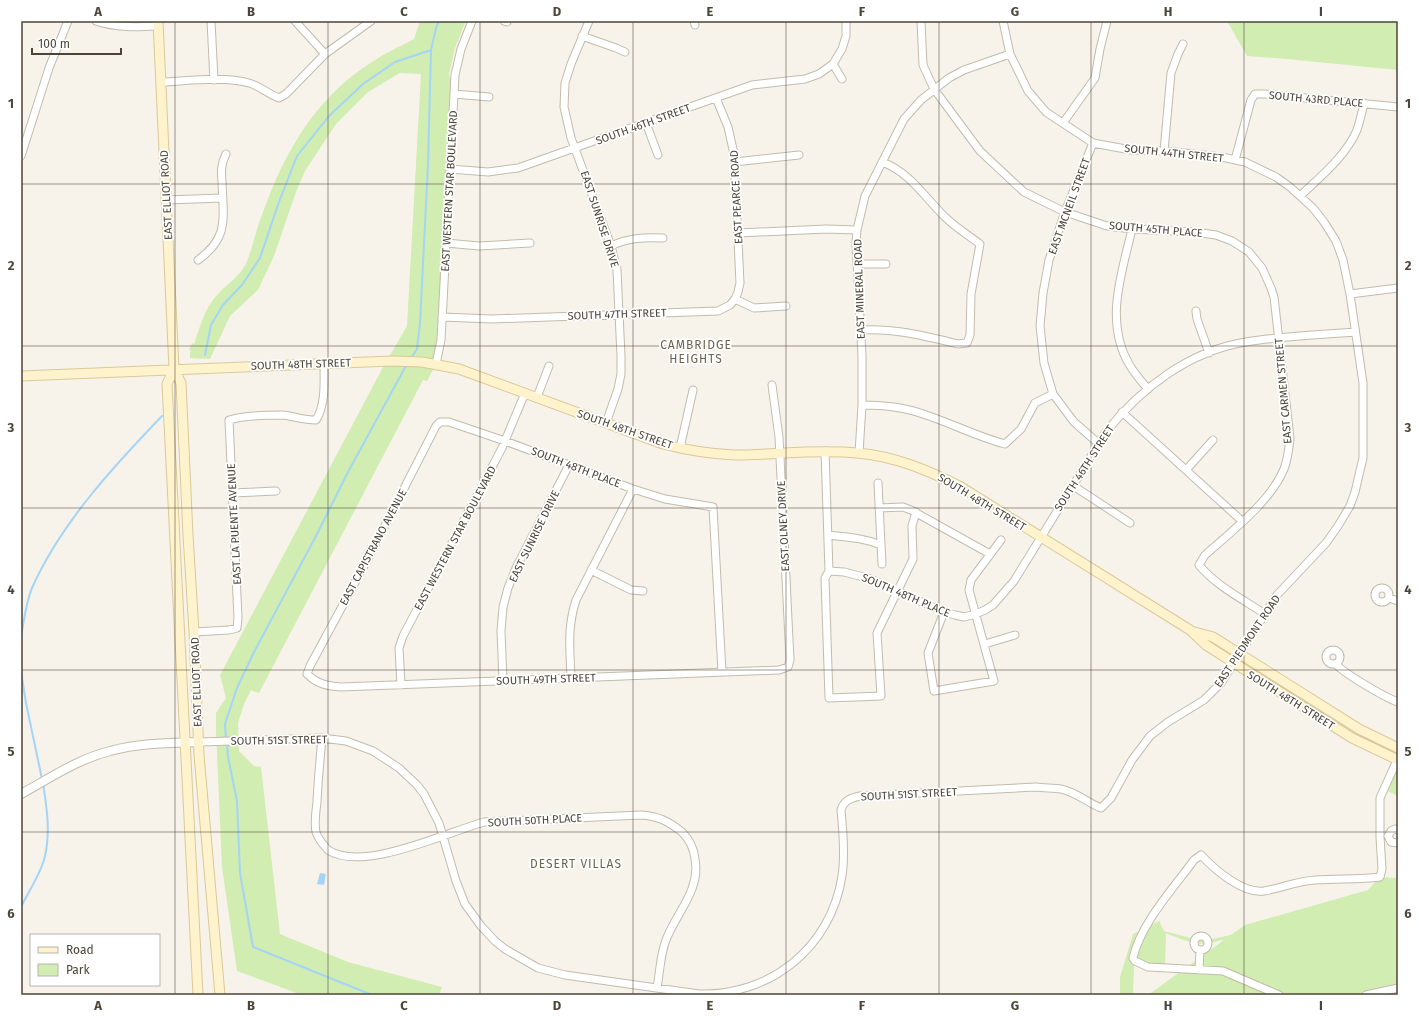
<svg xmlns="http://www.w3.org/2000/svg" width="1419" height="1016" font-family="'Fira Sans',sans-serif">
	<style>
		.green { fill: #d1edb1 }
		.water { fill: #a4d4f7 }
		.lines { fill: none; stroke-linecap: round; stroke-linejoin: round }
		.stream { stroke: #a4d4f7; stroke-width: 2 }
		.minor-casing { stroke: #c3bcac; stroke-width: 9 }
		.tertiary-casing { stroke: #c3bcac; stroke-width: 10 }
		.secondary-casing { stroke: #dac998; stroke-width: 11 }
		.minor { stroke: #fff; stroke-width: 7 }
		.tertiary { stroke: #fff; stroke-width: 8 }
		.secondary { stroke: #fff3cd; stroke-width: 9 }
		.grid { fill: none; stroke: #4c4438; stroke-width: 1; stroke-opacity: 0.55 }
		.labels { text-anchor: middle; stroke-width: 3.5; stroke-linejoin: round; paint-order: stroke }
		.street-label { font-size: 11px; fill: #4c4438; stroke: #fff }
		.neighbourhood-label { font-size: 12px; letter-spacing: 1px; fill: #70634e; stroke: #fff }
		.neatline { fill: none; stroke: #4c4438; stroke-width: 1.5 }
		.grid-label { font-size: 13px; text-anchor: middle; font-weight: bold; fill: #4c4438 }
	</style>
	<rect width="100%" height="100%" fill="#f7f3eb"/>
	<!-- green -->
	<path class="green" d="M420,21H466L455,48L449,74L454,94L446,243L436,364L427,381L423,380L259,693L251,690L244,704L238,723L239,751L254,766L261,767L280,934L348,962L442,987L439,995H302L237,971L222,867L216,731V713L226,698L220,675L382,369L407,326L421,74L400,73L368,92L336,124L305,171L296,192L274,256L258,290L230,316L210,359L190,358V353L191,351L189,350L192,343L194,344C200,327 204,309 217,295C227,284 239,277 246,264C251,252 254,239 258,226C262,214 267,201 272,189C292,140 323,93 369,64C383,54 399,47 414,39Z
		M1227,21H1398V70L1287,59L1247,56Z
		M1398,758V796L1385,790Z
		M1380,877L1398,878V995H1148L1224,940C1218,940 1212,944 1206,944C1192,944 1178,938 1166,933L1165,968L1137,962L1134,966L1133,994L1134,995H1120V977L1133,934L1159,921L1164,931L1195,939L1207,940L1231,935L1245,925L1368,890Z"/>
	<!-- water -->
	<path class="water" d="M320,873L326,874L324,885L317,884Z"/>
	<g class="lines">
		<!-- stream -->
		<path class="stream" d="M205,355L211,325L223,305L242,285L260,258L279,202L297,156L329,116L363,84L395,62L431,50
			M411,358L417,349L420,323L428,165L431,50L436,28L439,21
			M21,636C24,621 26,602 32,588C61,523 113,467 162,416
			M21,672L26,703L42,779
			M226,739L225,724L237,688L254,652L316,536L348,472L407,364
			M227,744L228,757L237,801L240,873L253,947L372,995
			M21,907C28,893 40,874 44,860C51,834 47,809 43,783"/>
		<defs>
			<path id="minor" d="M96,21C116,28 137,27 158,26
				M211,21L214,80
				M295,21L325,54
				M504,21L507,22
				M589,21L571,64L565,83L564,107L571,138L611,246L617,270L621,356V374L618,389L606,423
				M694,21L695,25
				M921,21L923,65L934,89L980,151L1024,192L1065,212L1107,226L1132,229L1195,232L1216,235L1232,241L1249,252L1262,268L1271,288L1274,297L1290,438C1289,448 1288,459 1284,469C1271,501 1231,532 1205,555L1199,565C1215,585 1244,600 1265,614
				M582,36L616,48L625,52
				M833,64L842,79
				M161,82C187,81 224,76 249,83C260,86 268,94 279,98L286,94L325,54L371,21
				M454,94L489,97
				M716,98L728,127L734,154L740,283L738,292L735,299
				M646,123L658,155
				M1063,123L1095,78L1100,49L1107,21
				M1093,143L1065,212L1049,260L1043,293L1040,326L1044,363L1053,394L1074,422L1098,443
				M1164,151L1171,73L1178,54L1183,44
				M21,156L49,68L68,21
				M1235,160L1251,100L1255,94H1265L1398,107
				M735,162L799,155
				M450,169L488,172L518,168L752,85L805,79L819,74L833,64L842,49L846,36V21
				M1300,196C1320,177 1346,156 1357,130C1360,121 1362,112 1364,103
				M166,200L222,198
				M1132,229C1122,273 1104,321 1129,364C1134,373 1141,381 1148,389
				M738,233L826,229L857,230
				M446,243L479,246L530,243
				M611,246C628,238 644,237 663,238
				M198,260C230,237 223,217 222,182C221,171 221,164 226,154
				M857,264H886
				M1350,294L1398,288
				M1196,311L1197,319L1209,353
				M442,317L492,319L718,311L730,305L735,299L754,308L786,306
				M860,330C895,328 925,336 958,344L967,343L970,335L971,294L980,244C968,235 955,227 945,217C925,198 910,172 882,162
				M436,364L441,340L455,75L461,49L472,21
				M537,397L549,366
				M862,405C885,405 905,407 926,415C953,424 978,437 1005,444L1021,429L1035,403L1053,394
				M1122,412L1242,521
				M680,448L693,390
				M825,451L829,571
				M859,453L862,405V356L856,243L857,230L865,196L904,119L921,100L949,78L964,70L1010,54
				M1186,470L1213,440
				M878,483L882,564
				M1072,485L1130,523
				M232,493L276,491
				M879,508L903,507L911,510L990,554
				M828,535C847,537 864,538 881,545
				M591,570L631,590L643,591
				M829,571L844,572L871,579L944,612L955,615L964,617L976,614L985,610L993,605L1014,581L1106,432C1141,388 1189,351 1246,342C1282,336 1319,335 1355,332
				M829,571L825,578L829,698L881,696L877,633L913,559L912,526L916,512
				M1375 595a7 7 0 1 1 14 0a7 7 0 1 1-14 0Z
				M1389,598L1398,601
				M944,612L928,653L934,691L994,681L969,590L971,580L1001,540
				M194,632L229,630L237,628L238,618L229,420C243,416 267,415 282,415C293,416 304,420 316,420C326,404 324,382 324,363
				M985,644L1015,635
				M1326 657a7 7 0 1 1 14 0a7 7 0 1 1-14 0Z
				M1336,664C1343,673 1386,698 1398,702
				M722,672L713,507L665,499L633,489L505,441L449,422H440L436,426L372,551L310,666L307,674C317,684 327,686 341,687L779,670L788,667L790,660L779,437L772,385
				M571,678C570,649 567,628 576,600L633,489
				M503,681L501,631L503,607L508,588L516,568L569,465
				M401,685L399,648L403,636L502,448L525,393
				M322,738C320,759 318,781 317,802C316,811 314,823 316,832C317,836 320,840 322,843C324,845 326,848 328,850C363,873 447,832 484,822L641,815C658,816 668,821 682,832C689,839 694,849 695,859C701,890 676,913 666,940C660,955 660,972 657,988
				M199,742L322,738L346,741L373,751L399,768L417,785L424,794L439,823L456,881L465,904L481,926L495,941L505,949L538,968L565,975L699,994C770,996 831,948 842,876C845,857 843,830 841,810C844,800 851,798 860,796L1036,787C1044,788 1053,788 1061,789C1076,792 1088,803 1101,808L1111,798L1132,760L1150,736L1168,722L1204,700L1221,683L1277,595L1326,543L1338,526L1350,506L1355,492L1363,458V383L1350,294L1343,260L1336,241L1324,222L1313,208L1290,187L1276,177L1245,162L1222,157L1164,151L1131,150L1093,143L1046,112L1028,91L1010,54L1003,21
				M1398,830L1395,829L1391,831L1388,836L1391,842L1398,843
				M1194 943a7 7 0 1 1 14 0a7 7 0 1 1-14 0Z
				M1199,970L1200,950
				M1279,995L1223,971L1148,967L1135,961L1133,958C1141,923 1173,889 1194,860L1201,855C1215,870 1243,894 1264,891C1281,888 1298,881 1315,880C1337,878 1358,880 1380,877L1382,869L1380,837V798L1398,758
				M1366,995L1398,988"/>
			<path id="tertiary" d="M21,794C50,778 78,759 110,751C139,743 169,743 199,742"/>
			<path id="secondary" d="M158,21L174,369L181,383L188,535L194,632L199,755L220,995
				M174,369L167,384L198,995
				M21,376L392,361L422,362L459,369L663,444C686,450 710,454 735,455C776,455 816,449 857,453C894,456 928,470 961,487L1190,630L1206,645L1352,738L1398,760
				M1191,631L1213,637L1359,729L1398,748"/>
		</defs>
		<!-- minor casing -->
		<use href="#minor" class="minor-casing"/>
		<!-- tertiary casing -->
		<use href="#tertiary" class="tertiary-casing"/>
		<!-- secondary casing -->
		<use href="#secondary" class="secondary-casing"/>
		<!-- minor -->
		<use href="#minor" class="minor"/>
		<!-- tertiary -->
		<use href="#tertiary" class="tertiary"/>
		<!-- secondary -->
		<use href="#secondary" class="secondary"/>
	</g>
	<!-- grid -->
	<path class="grid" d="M175,21V995M328,21V995M480,21V995M633,21V995M786,21V995M939,21V995M1091,21V995M1244,21V995M21,184H1398M21,346H1398M21,508H1398M21,670H1398M21,832H1398"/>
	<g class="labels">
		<!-- street labels -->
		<g class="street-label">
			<text transform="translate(1316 99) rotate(5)" y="4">SOUTH 43RD PLACE</text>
			<text transform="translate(643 124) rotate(-20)" y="4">SOUTH 46TH STREET</text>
			<text transform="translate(1174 153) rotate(6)" y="4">SOUTH 44TH STREET</text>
			<text transform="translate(449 191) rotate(-87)" y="4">EAST WESTERN STAR BOULEVARD</text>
			<text transform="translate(166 195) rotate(-93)" y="4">EAST ELLIOT ROAD</text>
			<text transform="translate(736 197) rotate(-93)" y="4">EAST PEARCE ROAD</text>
			<text transform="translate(1069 206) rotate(-70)" y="4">EAST MCNEIL STREET</text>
			<text transform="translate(600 219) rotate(72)" y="4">EAST SUNRISE DRIVE</text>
			<text transform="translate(1156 229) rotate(5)" y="4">SOUTH 45TH PLACE</text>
			<text transform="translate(859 289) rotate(-92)" y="4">EAST MINERAL ROAD</text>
			<text transform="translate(617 314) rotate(-2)" y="4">SOUTH 47TH STREET</text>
			<text transform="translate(301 364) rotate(-2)" y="4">SOUTH 48TH STREET</text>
			<text transform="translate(1283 391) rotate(-95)" y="4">EAST CARMEN STREET</text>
			<text transform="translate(625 429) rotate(19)" y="4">SOUTH 48TH STREET</text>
			<text transform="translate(576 467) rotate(21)" y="4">SOUTH 48TH PLACE</text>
			<text transform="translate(1084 468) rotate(-57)" y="4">SOUTH 46TH STREET</text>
			<text transform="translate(982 502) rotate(31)" y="4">SOUTH 48TH STREET</text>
			<text transform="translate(234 524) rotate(-93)" y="4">EAST LA PUENTE AVENUE</text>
			<text transform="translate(783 526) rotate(-93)" y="4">EAST OLNEY DRIVE</text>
			<text transform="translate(534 536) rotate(-64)" y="4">EAST SUNRISE DRIVE</text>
			<text transform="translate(455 538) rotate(-62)" y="4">EAST WESTERN STAR BOULEVARD</text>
			<text transform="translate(373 547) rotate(-62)" y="4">EAST CAPISTRANO AVENUE</text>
			<text transform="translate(906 595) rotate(23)" y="4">SOUTH 48TH PLACE</text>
			<text transform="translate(1247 641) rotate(-56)" y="4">EAST PIEDMONT ROAD</text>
			<text transform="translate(546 679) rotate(-2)" y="4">SOUTH 49TH STREET</text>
			<text transform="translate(196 682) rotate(-92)" y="4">EAST ELLIOT ROAD</text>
			<text transform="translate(1291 700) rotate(32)" y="4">SOUTH 48TH STREET</text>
			<text transform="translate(279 740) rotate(-1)" y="4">SOUTH 51ST STREET</text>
			<text transform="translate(909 794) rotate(-3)" y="4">SOUTH 51ST STREET</text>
			<text transform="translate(535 820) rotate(-3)" y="4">SOUTH 50TH PLACE</text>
		</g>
		<!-- neighbourhood labels -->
		<g class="neighbourhood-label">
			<text x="696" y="349">CAMBRIDGE<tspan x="696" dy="14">HEIGHTS</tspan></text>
			<text x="576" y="868">DESERT VILLAS</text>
		</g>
	</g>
	<!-- border -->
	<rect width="1419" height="1016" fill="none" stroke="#ffffff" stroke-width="44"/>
	<!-- legend -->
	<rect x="30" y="934" width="130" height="52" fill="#ffffff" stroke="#b7b4af"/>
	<rect x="38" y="947" width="20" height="6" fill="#fff3cd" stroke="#b7b4af"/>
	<text x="66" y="954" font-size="12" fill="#4c4438">Road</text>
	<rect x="38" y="964" width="20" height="12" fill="#d1edb1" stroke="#b7b4af"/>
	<text x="66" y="974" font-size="12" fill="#4c4438">Park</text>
	<!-- scale -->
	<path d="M32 48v6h89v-6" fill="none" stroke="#4c4438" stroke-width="2"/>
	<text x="38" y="48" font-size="12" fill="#4c4438" stroke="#ffffff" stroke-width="3" paint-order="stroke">100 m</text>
	<rect x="22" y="22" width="1375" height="972" class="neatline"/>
	<g class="grid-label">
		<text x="98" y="16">A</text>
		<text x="251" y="16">B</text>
		<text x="404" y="16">C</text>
		<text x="557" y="16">D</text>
		<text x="710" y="16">E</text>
		<text x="862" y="16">F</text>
		<text x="1015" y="16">G</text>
		<text x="1168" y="16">H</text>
		<text x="1321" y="16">I</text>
		<text x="11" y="108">1</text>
		<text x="1408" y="108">1</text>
		<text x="11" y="270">2</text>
		<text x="1408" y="270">2</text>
		<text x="11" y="432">3</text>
		<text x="1408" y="432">3</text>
		<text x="11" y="594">4</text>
		<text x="1408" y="594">4</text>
		<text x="11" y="756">5</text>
		<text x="1408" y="756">5</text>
		<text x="11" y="918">6</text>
		<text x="1408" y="918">6</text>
		<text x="98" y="1010">A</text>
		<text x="251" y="1010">B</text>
		<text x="404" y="1010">C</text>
		<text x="557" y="1010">D</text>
		<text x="710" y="1010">E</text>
		<text x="862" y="1010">F</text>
		<text x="1015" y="1010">G</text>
		<text x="1168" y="1010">H</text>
		<text x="1321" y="1010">I</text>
	</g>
</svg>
